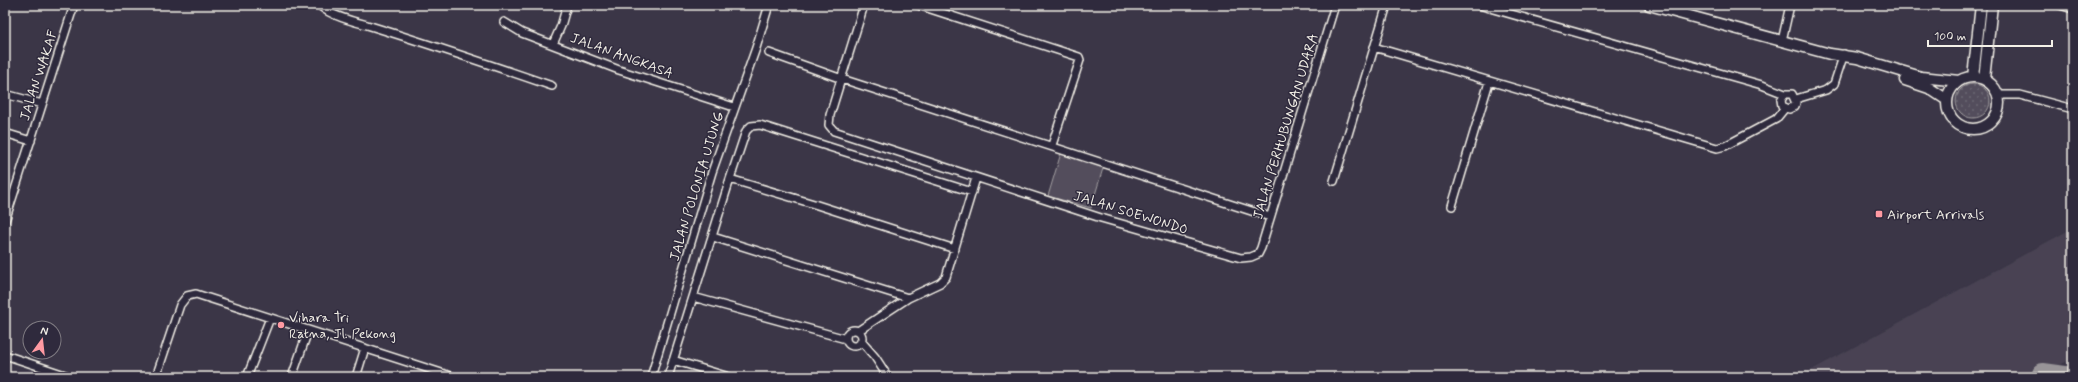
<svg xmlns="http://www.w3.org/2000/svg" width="2078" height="382" font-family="Mynerve,sans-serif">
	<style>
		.built { fill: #484352 }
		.grass { fill: url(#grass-dots); stroke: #a4a0a2 }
		.park { fill: #534e5c; stroke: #a4a0a2 }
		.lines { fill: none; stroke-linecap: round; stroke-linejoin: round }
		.taxiway { stroke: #989498; stroke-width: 22 }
		.minor-casing { stroke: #f4f1e8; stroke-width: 10 }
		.secondary-casing { stroke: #f4f1e8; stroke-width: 13 }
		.minor { stroke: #2f2a3d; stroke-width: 7 }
		.secondary { stroke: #2f2a3d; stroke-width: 10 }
		.poi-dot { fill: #ff9aa2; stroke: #2f2a3d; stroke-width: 1.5 }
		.labels { text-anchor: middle; stroke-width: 3; stroke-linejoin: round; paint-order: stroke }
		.street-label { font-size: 14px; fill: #f4f1e8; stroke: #2f2a3d }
		.poi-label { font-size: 14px; fill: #f4f1e8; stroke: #2f2a3d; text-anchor: start }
	</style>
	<defs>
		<pattern id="grass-dots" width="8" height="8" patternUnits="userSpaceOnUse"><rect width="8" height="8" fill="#534e5c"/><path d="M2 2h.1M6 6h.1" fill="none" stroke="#6c6873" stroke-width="1.8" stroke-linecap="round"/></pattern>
	</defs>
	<rect width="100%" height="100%" fill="#3b3647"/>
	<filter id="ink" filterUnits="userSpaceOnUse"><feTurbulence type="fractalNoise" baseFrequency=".025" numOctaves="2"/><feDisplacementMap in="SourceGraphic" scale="8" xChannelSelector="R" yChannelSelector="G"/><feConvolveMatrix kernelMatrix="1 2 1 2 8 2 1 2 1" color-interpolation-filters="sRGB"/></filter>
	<g filter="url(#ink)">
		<!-- built -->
		<path class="built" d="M2073,228V358L2037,377H1799Z"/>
		<!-- grass -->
		<path class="grass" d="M1956 101a17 17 0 1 1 34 0a17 17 0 1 1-34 0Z"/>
		<!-- park -->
		<path class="park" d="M1061,153L1104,165L1091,208L1048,196Z"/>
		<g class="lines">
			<!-- taxiway -->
			<path class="taxiway" d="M2043,374L2065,377"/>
			<defs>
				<path id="minor" d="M320,5C326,14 355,22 367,25C429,44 491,65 552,86
					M864,5L830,115L829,125L834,131L1101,218L1241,258L1251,257L1258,254L1261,248L1335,5
					M918,5L1079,57L1080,60L1052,145
					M1479,5L1762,85L1785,94H1792L1796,103L1795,106L1789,109L1782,106L1781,100L1785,94
					M2060,5L2073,9
					M504,22L522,33L619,70L734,107
					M1782,41L1790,5
					M553,44L561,26L567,5
					M1374,47L1717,148L1725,146L1776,119L1785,108
					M769,53L842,79L1270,217
					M5,94L42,104
					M1998,95H2020L2073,109
					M1796,99L1826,90L1834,84L1844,54
					M5,133L31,141
					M1334,181L1387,5
					M1452,206L1489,82
					M5,221L74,5
					M713,237L908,298
					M955,249L814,204L730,179L746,131L751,126L760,125L972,192
					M693,297L846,339
					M846 338a8 8 0 1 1 16 0a8 8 0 1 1-16 0Z
					M858,331L908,298L940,283L946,277L976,178
					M861,341L875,357L888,377
					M5,355L71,377
					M673,360L729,377
					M156,377L180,305L187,296L196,294L454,377
					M247,377L270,318
					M292,377L308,331
					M356,377L365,348
					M651,377L712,172L756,48L769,5
					M668,377L730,179"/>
				<path id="secondary" d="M1649,5L1830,54L1857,58L1921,77L1959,81
					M1947 103a26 26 0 1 1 52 0a26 26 0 1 1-52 0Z
					M1973,77L1981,5
					M1984,79L1992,5
					M1905,80L1929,88L1947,100"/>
			</defs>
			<!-- minor casing -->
			<use href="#minor" class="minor-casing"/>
			<!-- secondary casing -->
			<use href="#secondary" class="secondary-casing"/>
			<!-- minor -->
			<use href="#minor" class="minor"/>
			<!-- secondary -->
			<use href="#secondary" class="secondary"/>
		</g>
	</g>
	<!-- markers -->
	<g class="poi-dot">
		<rect x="1875" y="210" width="8" height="8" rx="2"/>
		<circle cx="281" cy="325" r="4"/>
	</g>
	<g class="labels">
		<!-- street labels -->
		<g class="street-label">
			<text transform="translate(622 55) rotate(20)" y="5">JALAN ANGKASA</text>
			<text transform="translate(38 75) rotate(-72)" y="5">JALAN WAKAF</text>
			<text transform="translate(1285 126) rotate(-73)" y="5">JALAN PERHUBUNGAN UDARA</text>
			<text transform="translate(696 186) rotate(-73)" y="5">JALAN POLONIA UJUNG</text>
			<text transform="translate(1131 212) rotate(17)" y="5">JALAN SOEWONDO</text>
		</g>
		<!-- poi labels -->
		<g class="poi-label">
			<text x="1887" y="219">Airport Arrivals</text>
			<text x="289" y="322">Vihara Tri<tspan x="289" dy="16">Ratna, Jl. Pekong</tspan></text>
		</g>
	</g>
	<!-- margin -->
	<rect width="2078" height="382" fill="none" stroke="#2f2a3d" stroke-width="20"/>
	<rect x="10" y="10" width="2058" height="362" fill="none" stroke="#f4f1e8" stroke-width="1.5" filter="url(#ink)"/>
	<!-- north arrow -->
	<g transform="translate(42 340) rotate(15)"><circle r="19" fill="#2f2a3d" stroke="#7e7a81"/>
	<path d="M0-3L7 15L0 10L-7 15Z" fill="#ff9aa2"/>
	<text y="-6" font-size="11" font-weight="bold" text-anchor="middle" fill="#f4f1e8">N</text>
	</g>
	<!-- scale -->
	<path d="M1928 40v6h124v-6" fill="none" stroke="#f4f1e8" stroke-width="2"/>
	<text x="1934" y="40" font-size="12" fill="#f4f1e8" stroke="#2f2a3d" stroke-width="3" paint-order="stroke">100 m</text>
</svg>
